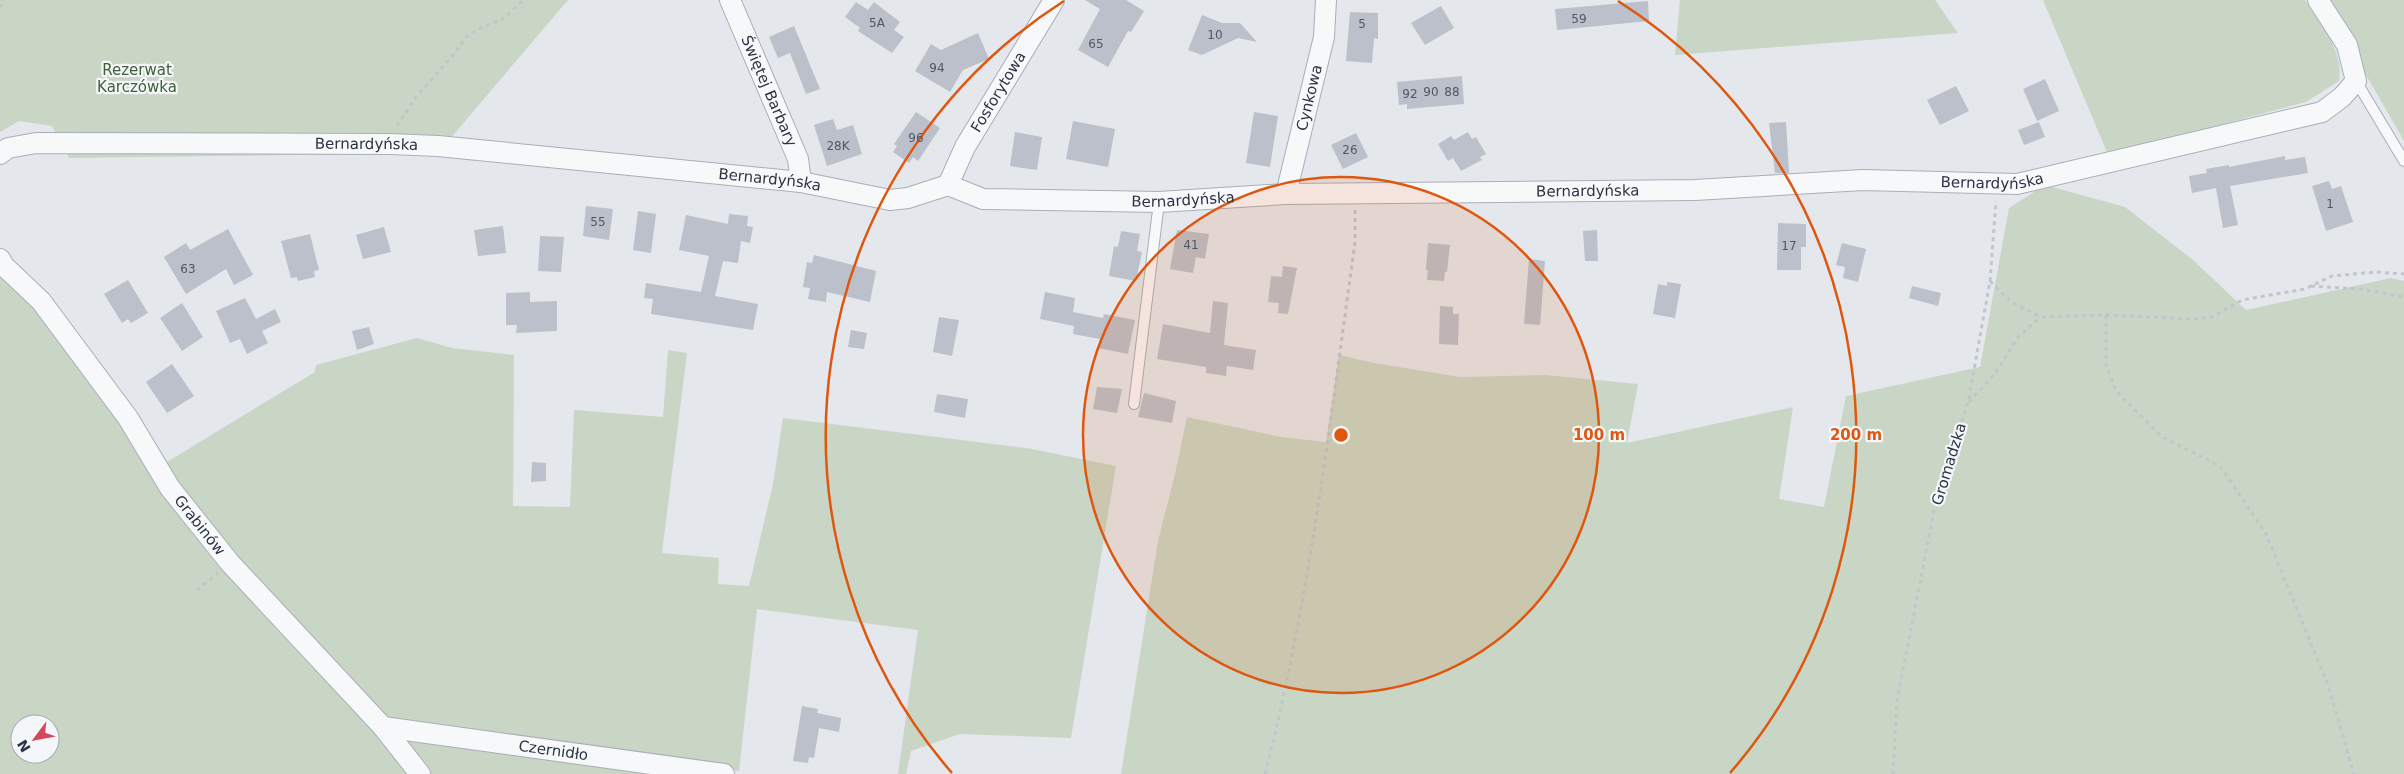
<svg xmlns="http://www.w3.org/2000/svg" width="2404" height="774" font-family="'DejaVu Sans',sans-serif">
	<style>
		.green { fill: #c9d6c5; fill-rule: evenodd }
		.building { fill: #bbc0ca }
		.lines { fill: none; stroke-linecap: round; stroke-linejoin: round }
		.service-casing { stroke: #a9aeb7; stroke-width: 12 }
		.minor-casing { stroke: #a9aeb7; stroke-width: 22 }
		.path { stroke: #c2c5cb; stroke-width: 3; stroke-dasharray: 4 4; stroke-linecap: butt }
		.service { stroke: #f7f8fa; stroke-width: 10 }
		.minor { stroke: #f7f8fa; stroke-width: 20 }
		.ring { fill: none; stroke: #df570f; stroke-width: 2.5 }
		.labels { text-anchor: middle; stroke-width: 4.5; stroke-linejoin: round; paint-order: stroke }
		.number-label { font-size: 12px; fill: #4f5766 }
		.park-label { font-size: 15px; fill: #3f6138; stroke: #f4f6f9 }
		.street-label { font-size: 15px; fill: #2b3445; stroke: #f4f6f9 }
		.centre { fill: #df570f; stroke: #f4f6f9; stroke-width: 2.5 }
		.ring-label { font-size: 15px; text-anchor: middle; font-weight: bold; fill: #df570f; stroke: #f4f6f9; stroke-width: 4.5; stroke-linejoin: round; paint-order: stroke }
	</style>
	<rect width="100%" height="100%" fill="#e4e7ec"/>
	<!-- green -->
	<path class="green" d="M0,0H568L438,153L69,158L52,126L19,121L0,132Z
		M1680,0H1935L1958,33L1675,55Z
		M2043,0H2305C2321,25 2344,50 2339,81L2306,102L2111,154L2106,150Z
		M2323,0H2404V141Z
		M2045,185L2125,207L2193,260L2246,310L2391,278L2404,281V774H1121L1158,541L1175,474L1187,417L1281,437L1326,442L1339,355L1374,363L1460,377L1545,375L1638,384L1627,443L1793,407L1779,499L1824,507L1846,396L1980,367L2009,208Z
		M0,270L35,301L317,664L411,774H0ZM20,724H50V754H20Z
		M417,338L452,348L514,355L513,506L570,507L574,410L663,417L668,350L687,353L662,553L719,558L718,584L749,586L773,484L783,418L1027,448L1116,466L1071,738L960,734L911,751L906,774H898L918,630L757,609L739,771L388,722L278,606L162,465L315,372L316,365Z
		M402,737L684,774H427Z"/>
	<!-- building -->
	<path class="building" d="M1085,0H1126L1144,11L1131,32L1128,31L1108,67L1078,50L1100,9Z
		M1648,1L1649,21L1557,30L1555,9Z
		M856,2L868,10L874,2L900,22L894,30L904,37L892,53L858,31L860,28L845,17Z
		M1441,6L1454,28L1425,45L1411,23Z
		M1350,12L1378,13V39L1374,38L1372,63L1346,61Z
		M1202,15L1222,23H1240L1257,42L1238,38L1202,55L1188,50Z
		M794,26L820,89L806,94L790,53L778,58L769,37Z
		M978,33L989,59L963,70L950,92L915,71L931,44L941,50Z
		M1462,76L1464,104L1407,109V104L1399,105L1397,82Z
		M2045,79L2059,111L2037,121L2023,89Z
		M1956,86L1969,111L1940,125L1927,100Z
		M916,112L940,128L918,161L913,157L909,163L893,152L897,146L894,144Z
		M1254,112L1278,116L1270,167L1246,163Z
		M833,119L837,130L853,125L862,154L827,166L814,125Z
		M1073,121L1115,129L1108,167L1066,159Z
		M1786,122L1789,173H1775L1769,123Z
		M2039,122L2045,137L2024,145L2018,130Z
		M1015,132L1042,137L1037,170L1010,166Z
		M1468,132L1472,139L1476,137L1486,154L1480,157L1482,160L1461,171L1453,158L1448,161L1438,144L1451,136L1454,140Z
		M1356,133L1368,157L1343,169L1331,145Z
		M2285,156V160L2305,157L2308,173L2230,186L2238,225L2223,228L2216,188L2192,193L2189,176L2207,173L2206,169L2229,165V167Z
		M2329,181L2332,189L2341,186L2353,222L2326,231L2312,186Z
		M586,206L613,209L609,240L583,236Z
		M638,211L656,214L651,253L633,250Z
		M729,214L748,216L747,226L753,227L750,243L741,241L738,263L723,261L715,296L758,304L753,330L651,314L653,299L644,298L646,283L701,292L709,256L679,250L686,215L728,224Z
		M1778,223L1806,224V247H1801V270H1777Z
		M503,226L506,253L478,256L474,230Z
		M384,227L391,252L363,259L356,235Z
		M228,229L253,275L234,285L226,269L186,294L164,257L186,243L190,250Z
		M1177,230L1209,234L1205,259L1196,257L1193,273L1170,269Z
		M1597,230L1598,261H1585L1583,231Z
		M1121,231L1140,234L1137,251L1142,252L1136,281L1109,276L1114,246L1118,247Z
		M310,234L319,270L314,271L315,277L298,281L297,277L291,278L281,241Z
		M540,236L564,237L561,272L538,271Z
		M1428,243L1450,245L1447,272H1445L1444,281L1427,280L1428,270H1426Z
		M1842,243L1866,249L1858,282L1843,278L1845,267L1836,265Z
		M814,255L876,271L870,302L827,292L826,302L808,299L810,288L803,287L807,262L812,263Z
		M1529,259L1545,261L1540,325L1524,324Z
		M1283,266L1297,268L1288,314L1278,313L1279,303L1268,302L1271,276L1282,277Z
		M128,280L148,313L131,323L128,319L122,323L104,294Z
		M1667,282L1681,284L1675,318L1653,314L1658,284L1667,286Z
		M1912,286L1941,293L1938,306L1909,298Z
		M530,292V302L557,301V331L516,333L517,325H506V293Z
		M1045,292L1075,298L1073,312L1103,318L1104,314L1135,320L1128,354L1098,348L1100,339L1073,334L1074,326L1040,319Z
		M245,298L256,319L275,309L281,322L262,331L268,343L247,354L240,339L230,343L216,311Z
		M1213,301L1228,303L1224,345L1256,350L1253,370L1227,366L1226,376L1206,373V367L1157,359L1163,324L1210,333Z
		M182,303L203,337L182,351L160,318Z
		M1440,306L1453,307V314H1459L1458,345L1439,344Z
		M939,317L959,320L952,356L933,352Z
		M369,327L374,344L357,350L352,331Z
		M851,330L867,333L864,349L848,347Z
		M172,364L194,396L167,413L146,382Z
		M1097,387L1122,389L1117,413L1093,409Z
		M1144,393L1176,401L1172,423L1138,417Z
		M937,394L968,399L965,418L934,412Z
		M532,462L546,463V481L531,482Z
		M802,706L818,709L817,713L841,718L839,732L819,728L814,758L809,757L808,763L793,761Z"/>
	<g class="lines">
		<defs>
			<path id="service" d="M2356,81L2404,161
				M1134,404L1159,202"/>
			<g id="minor">
				<path id="s1" d="M730,0L798,159L801,182"/>
				<path id="s2" d="M0,154L8,148L36,143L390,144L438,146L801,182L890,200L908,198L948,185L983,199L1159,202L1286,194L1695,190L1863,180L2017,184L2322,112L2342,97L2356,81L2347,45L2318,0"/>
				<path id="s3" d="M948,185L965,147L1054,0"/>
				<path id="s4" d="M1286,194L1324,37L1326,0"/>
				<path id="s5" d="M0,259L4,266L41,301L128,418L170,488L230,563L383,727L420,774"/>
				<path id="s6" d="M383,727L724,774"/>
			</g>
		</defs>
		<!-- service casing -->
		<use href="#service" class="service-casing"/>
		<!-- minor casing -->
		<use href="#minor" class="minor-casing"/>
		<!-- path -->
		<path class="path" d="M0,8L3,0
			M397,126L415,98L455,53L466,37L482,27L503,19L523,0
			M1990,281L2011,302L2041,317L2106,315L2192,319L2212,317L2242,300L2305,289L2332,276L2376,272L2404,274
			M2311,286L2361,289L2404,297
			M2106,315V365L2116,391L2162,437L2220,466L2266,534L2328,685L2354,774
			M1969,402L1994,375L2019,336L2041,317
			M197,590L218,573
			M1265,774C1310,600 1330,420 1355,243V210
			M1893,774L1897,701L1938,490L1968,403L1990,281L1996,201"/>
		<!-- service -->
		<use href="#service" class="service"/>
		<!-- minor -->
		<use href="#minor" class="minor"/>
	</g>
	<!-- distance rings -->
	<circle cx="1341" cy="435" r="258" fill="#df570f" fill-opacity=".12"/>
	<g class="ring">
		<circle cx="1341" cy="435" r="258"/>
		<path d="M952 773A515 515 0 0 1 1064 1M1618 1A515 515 0 0 1 1730 773"/>
	</g>
	<g class="labels">
		<!-- number labels -->
		<g class="number-label">
			<text x="1579" y="23">59</text>
			<text x="877" y="27">5A</text>
			<text x="1362" y="28">5</text>
			<text x="1215" y="39">10</text>
			<text x="1096" y="48">65</text>
			<text x="937" y="72">94</text>
			<text x="1431" y="96">90</text>
			<text x="1452" y="96">88</text>
			<text x="1410" y="98">92</text>
			<text x="916" y="142">96</text>
			<text x="838" y="150">28K</text>
			<text x="1350" y="154">26</text>
			<text x="2330" y="208">1</text>
			<text x="598" y="226">55</text>
			<text x="1191" y="249">41</text>
			<text x="1789" y="250">17</text>
			<text x="188" y="273">63</text>
		</g>
		<!-- park labels -->
		<g class="park-label">
			<text x="137" y="75">Rezerwat<tspan x="137" dy="17">Karczówka</tspan></text>
		</g>
		<!-- street labels -->
		<g class="street-label">
			<text dy="5" stroke="none"><textPath href="#s1" startOffset="99">Świętej Barbary</textPath></text>
			<text dy="5" stroke="none"><textPath href="#s3" startOffset="106">Fosforytowa</textPath></text>
			<text dy="5" stroke="none"><textPath href="#s4" startOffset="99">Cynkowa</textPath></text>
			<text dy="5" stroke="none"><textPath href="#s2" startOffset="369">Bernardyńska</textPath></text>
			<text dy="5" stroke="none"><textPath href="#s2" startOffset="2004">Bernardyńska</textPath></text>
			<text dy="5" stroke="none"><textPath href="#s2" startOffset="774">Bernardyńska</textPath></text>
			<text dy="5" stroke="none"><textPath href="#s2" startOffset="1599">Bernardyńska</textPath></text>
			<text dy="5" stroke="none"><textPath href="#s2" startOffset="1194">Bernardyńska</textPath></text>
			<text transform="translate(1949 464) rotate(-73)" y="5">Gromadzka</text>
			<text dy="5" stroke="none"><textPath href="#s5" startOffset="334">Grabinów</textPath></text>
			<text dy="5" stroke="none"><textPath href="#s6" startOffset="172">Czernidło</textPath></text>
		</g>
	</g>
	<circle cx="1341" cy="435" r="8" class="centre"/>
	<g class="ring-label">
		<text x="1599" y="440">100 m</text>
		<text x="1856" y="440">200 m</text>
	</g>
	<!-- north arrow -->
	<g transform="translate(35 739) rotate(238)"><circle r="24" fill="#f4f6f9" stroke="#a4a8b1"/>
	<path d="M0-4L9 19L0 12L-9 19Z" fill="#d1495b"/>
	<text y="-8" font-size="14" font-weight="bold" text-anchor="middle" fill="#2b3445">N</text>
	</g>
</svg>
